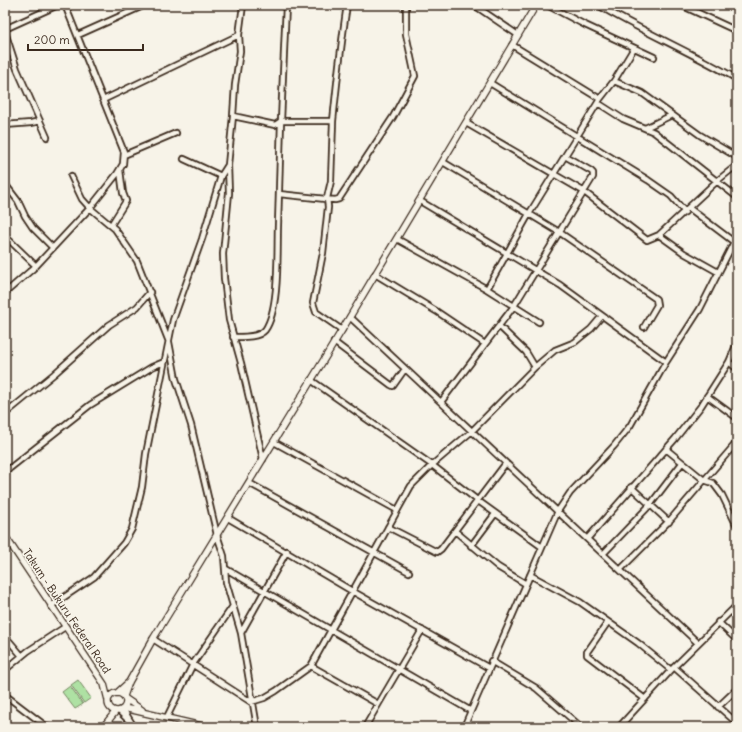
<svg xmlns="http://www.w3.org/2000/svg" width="742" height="732" font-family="Delius,sans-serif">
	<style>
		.green { fill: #aee1a3; stroke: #748660 }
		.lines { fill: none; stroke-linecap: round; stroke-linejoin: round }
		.minor-casing { stroke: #3b2a1e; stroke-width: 8 }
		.major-casing { stroke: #3b2a1e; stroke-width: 8 }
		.minor { stroke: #f7f3e8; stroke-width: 4.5 }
		.major { stroke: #f7f3e8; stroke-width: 5.5 }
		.labels { text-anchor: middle; stroke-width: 3.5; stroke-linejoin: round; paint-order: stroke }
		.street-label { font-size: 11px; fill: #3b2a1e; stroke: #f7f3e8 }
	</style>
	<rect width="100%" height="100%" fill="#f7f3e8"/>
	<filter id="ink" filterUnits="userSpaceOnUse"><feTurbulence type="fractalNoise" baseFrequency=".025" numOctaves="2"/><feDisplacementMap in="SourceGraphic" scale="8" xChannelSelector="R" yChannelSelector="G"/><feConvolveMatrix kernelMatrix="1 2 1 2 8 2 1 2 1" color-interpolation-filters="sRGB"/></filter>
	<g filter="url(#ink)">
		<!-- green -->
		<path class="green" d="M78,680L91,698L84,703L71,685Z
			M70,686L83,704L75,709L62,692Z"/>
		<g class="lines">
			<defs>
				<path id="minor" d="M474,5L518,35
					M547,5L585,25L654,57
					M598,5C643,32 691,52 737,79
					M681,5L737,31
					M5,29L58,5
					M5,32L17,69L47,137
					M78,35L145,5
					M512,45L600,99
					M614,81L642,93L700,135L737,157
					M490,83L648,180L671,196L685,212
					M103,100L239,35
					M598,103L623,119L654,132L737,197
					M233,116L235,85L240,51L239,35L243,5
					M333,121C337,82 341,44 347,5
					M466,123L583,191L647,240L659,235L717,181L737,165
					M5,125L31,123L40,121
					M645,128L672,115
					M124,155L176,133
					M184,159L221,176
					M443,162L559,232L656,299L657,305L644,327
					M71,176L82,199L90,208L115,229L137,261L169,342L176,379L191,425L217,535L224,556L226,582L241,633L257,727
					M5,184L18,201L25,216L33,228L53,248
					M279,194L335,200L339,199L393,117L415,76L406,34V5
					M420,201L560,285L666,362
					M689,208L734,242
					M111,225L126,201L123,193L120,170
					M659,235L684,253L718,272
					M5,236L36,266
					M397,239L487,289L539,322
					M375,274L436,311L485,344
					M487,289L529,214L600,99L614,81L634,48
					M5,293L36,266L90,208L117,174L123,164L124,152L65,5
					M350,317L698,643
					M233,337C242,337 258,338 265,330C280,309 277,251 278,225C279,190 280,156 281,121H333L331,181L327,198L328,207L323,253L313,303L316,312L342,330
					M334,342L391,385L393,386L405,369
					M729,362L737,369
					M535,367L555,350L575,342L581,337L591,329L602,316
					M311,380L432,465L477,500L542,547
					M707,396L737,418
					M441,402L514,306L593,177V173L591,171L565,156
					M5,414L54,374L109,325L137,307L150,292
					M274,442L397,510
					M666,449L704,480L713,483L722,495L737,526
					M263,459L241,363L229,320L224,278L223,254L229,193L228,165L233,116L275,125L281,121L286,5
					M5,472L90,405L152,367L164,362
					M249,483L409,572
					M631,487L669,522
					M228,518L352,591L489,668
					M388,527L437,552L441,549L506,463
					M455,531L498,567L526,584
					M587,539L675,439L701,406L729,362L737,343
					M471,546L495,514
					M603,554L650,505L682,463
					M226,569L471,711
					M620,570L671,519L737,442
					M530,575L580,602L638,643L671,670
					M51,606L94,577L124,543L132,529L142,487L146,454L173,320L202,239L221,176L228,165
					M608,622L587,652V655L645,699
					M718,622L737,640
					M241,633L287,551
					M5,636L22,656
					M153,639L251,702L264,698L276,691L311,666L411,486L432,465L472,431L535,367L526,352L499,326
					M491,661L536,688L581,727
					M311,666L378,704
					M674,667L737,723
					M5,670L28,651L65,627
					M5,695L47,727
					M718,707L737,689
					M123,709L134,727
					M119,711L130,722
					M167,717L193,664L233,606
					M365,727L422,630
					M464,727L558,511L570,493L614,446L630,426L666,362L700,309L737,236
					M619,727L674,667L737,605"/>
				<path id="major" d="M5,536L104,684L108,700
					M117,693L129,682
					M108 702a9 9 0 1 1 18 0a9 9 0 1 1-18 0Z
					M124,696L129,682L153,639L342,330L536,5
					M126,699L142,710
					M124,708L206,727
					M103,727L116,711"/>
			</defs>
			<!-- minor casing -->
			<use href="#minor" class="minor-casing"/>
			<!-- major casing -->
			<use href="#major" class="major-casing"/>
			<!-- minor -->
			<use href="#minor" class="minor"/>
			<!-- major -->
			<use href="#major" class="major"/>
		</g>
	</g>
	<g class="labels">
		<!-- street labels -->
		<g class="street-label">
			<text transform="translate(67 611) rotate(56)" y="4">Takum - Bukuru Federal Road</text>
		</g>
	</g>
	<!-- margin -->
	<rect width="742" height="732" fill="none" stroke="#f7f3e8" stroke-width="20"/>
	<rect x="10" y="10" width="722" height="712" fill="none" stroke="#3b2a1e" stroke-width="1.5" filter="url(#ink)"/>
	<!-- scale -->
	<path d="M28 44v6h115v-6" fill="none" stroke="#3b2a1e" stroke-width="2"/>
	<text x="34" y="44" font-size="12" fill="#3b2a1e" stroke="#f7f3e8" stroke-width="3" paint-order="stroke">200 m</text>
</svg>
